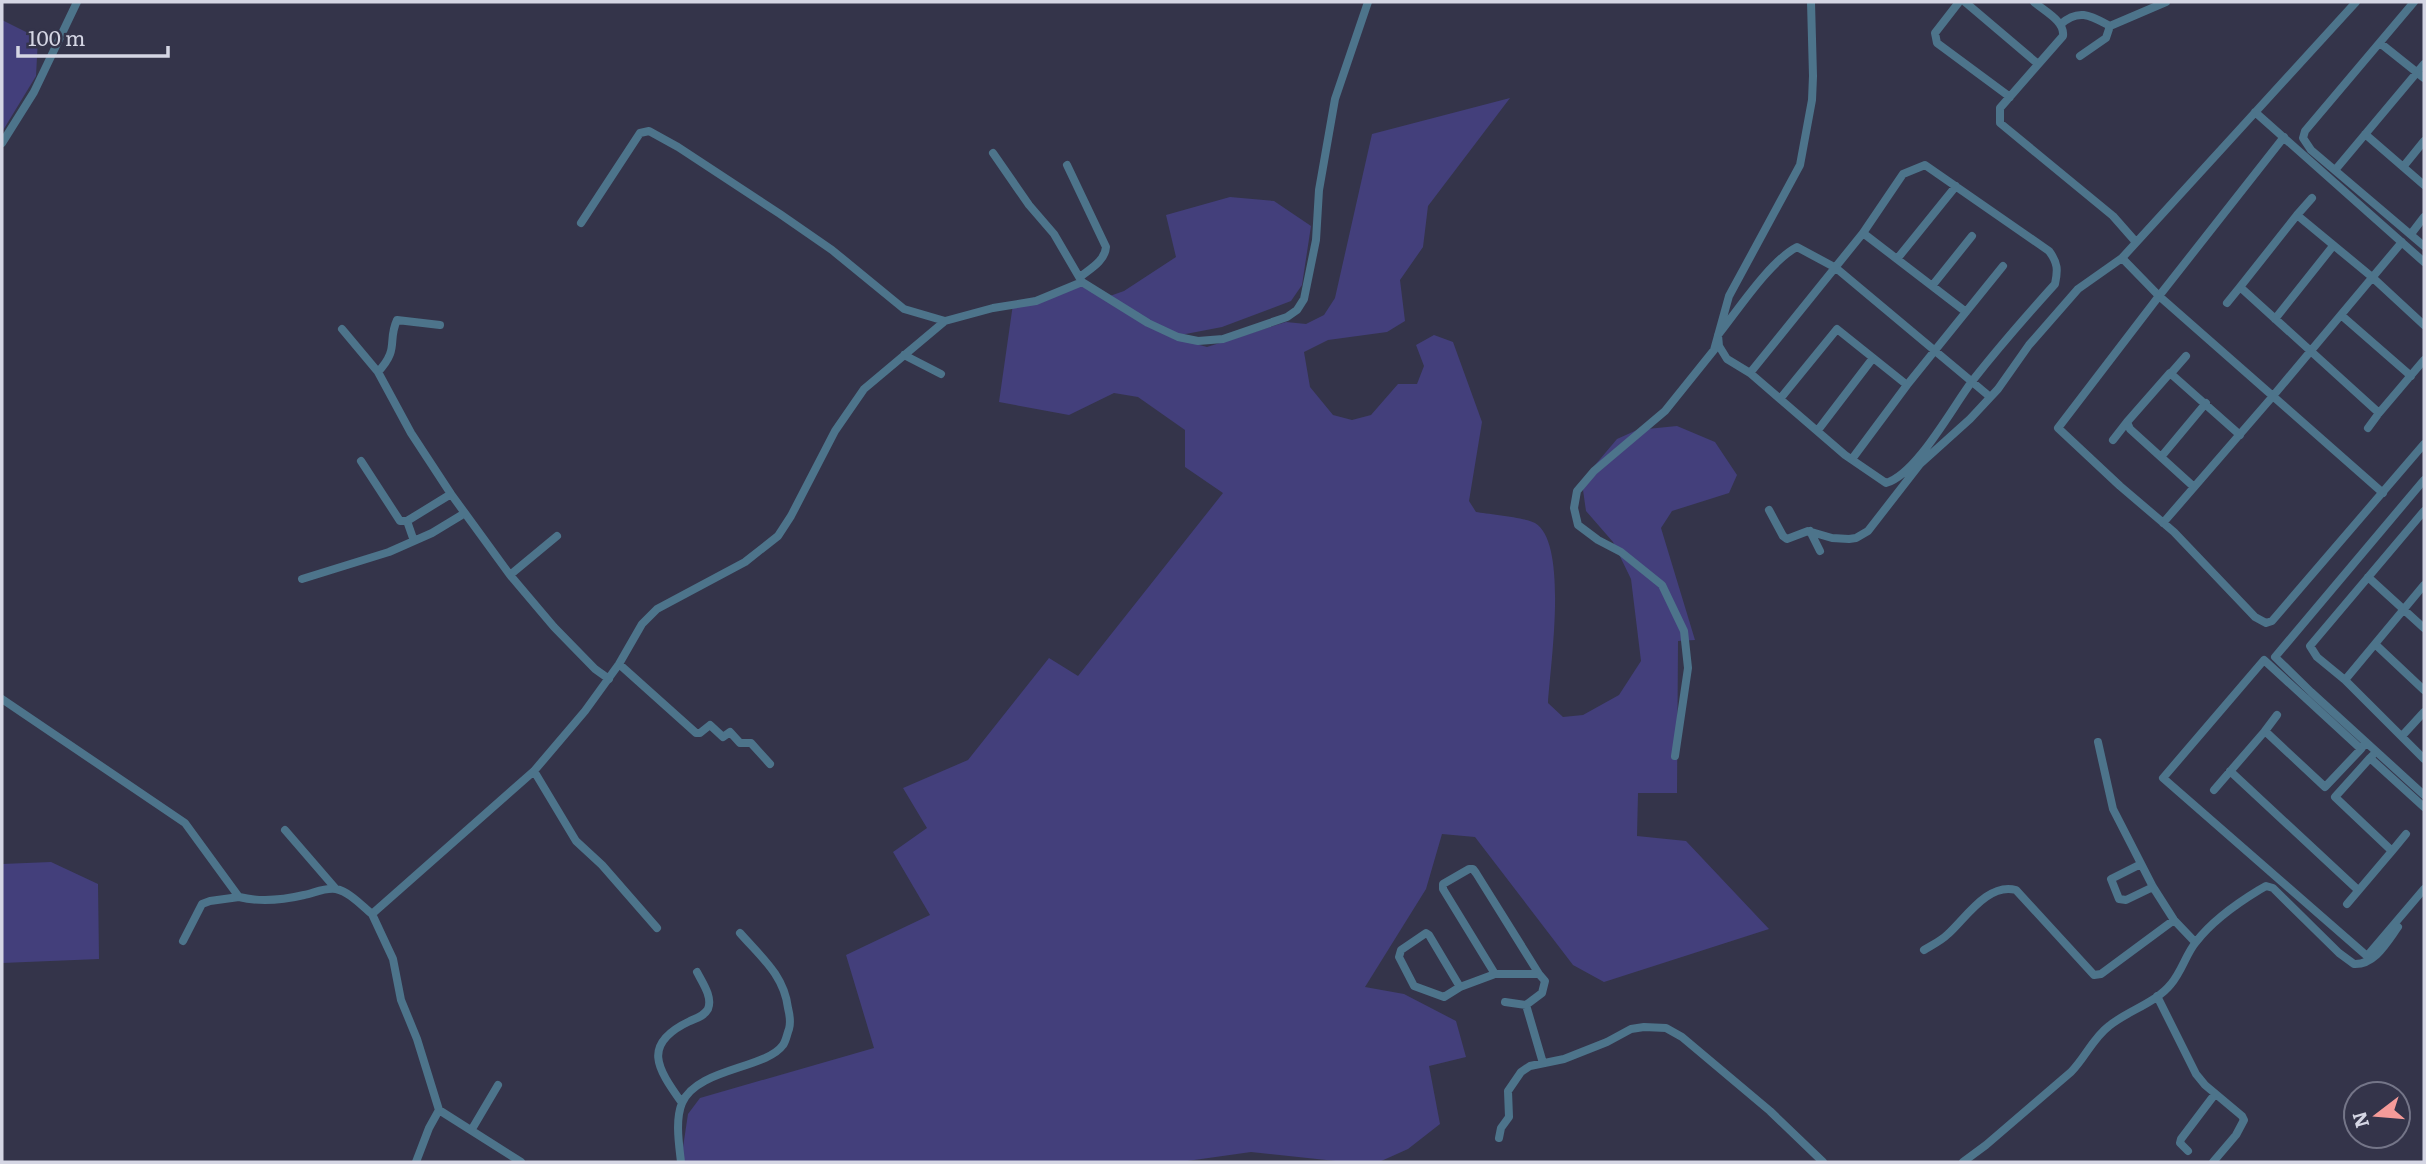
<svg xmlns="http://www.w3.org/2000/svg" width="2426" height="1164" font-family="Literata,serif">
	<style>
		.green { fill: #433f7b }
		.lines { fill: none; stroke-linecap: round; stroke-linejoin: round }
		.minor { stroke: #4d748b; stroke-width: 8 }
	</style>
	<rect width="100%" height="100%" fill="#34344a"/>
	<!-- green -->
	<path class="green" d="M2,20L38,38L36,76L2,132Z
		M1510,98L1428,206L1423,247L1400,280L1405,321L1387,332L1328,340L1304,352L1310,387L1333,415L1352,420L1371,415L1398,384H1417L1424,366L1416,345L1434,335L1453,342L1482,422L1469,501L1476,512C1489,514 1527,518 1535,523C1569,543 1550,667 1548,703L1563,717L1583,715L1619,695L1641,661L1631,579L1613,542L1586,511L1583,490L1590,471L1617,439L1637,430L1677,426L1715,442L1737,475L1729,493L1672,511L1661,528L1695,640L1678,641L1677,793H1638L1637,836L1686,841L1769,929L1604,982L1573,965L1475,837L1442,834L1426,889L1365,987L1404,994L1456,1021L1466,1057L1429,1066L1440,1124L1408,1149L1379,1162H1345L1251,1152L1180,1162H683L682,1154L688,1114L700,1098L874,1048L846,955L930,915L893,852L927,828L903,788L968,760L1049,658L1078,676L1223,493L1185,467V430L1138,397L1114,393L1069,415L999,402L1013,304L1082,283L1107,297L1124,291L1176,257L1166,215L1230,197L1274,201L1311,226L1302,285L1291,301L1222,327L1170,337L1207,347L1286,322L1306,324L1324,315L1335,298L1372,134Z
		M51,862L98,884L99,959L2,963V864Z"/>
	<g class="lines">
		<!-- minor -->
		<path class="minor" d="M1959,2L1935,33L1937,43L2010,97
			M1965,2L2038,64
			M2034,2C2044,11 2065,21 2063,36L2000,108V123L2113,216L2135,241
			M2414,2L2305,131L2303,138L2311,150L2424,246
			M2061,24C2079,8 2091,16 2110,26
			M2110,26L2166,2
			M2380,43L2424,78
			M2080,56L2106,38L2110,26
			M2255,112L2424,262
			M2365,134L2424,185
			M2284,137L2159,296L2383,493
			M2,143L34,92L77,2
			M993,153L1029,205L1054,234L1082,282
			M1067,165L1106,247C1105,261 1090,269 1080,277
			M2403,167L2424,141
			M2336,169L2424,64
			M2297,215L2312,198
			M581,223L640,133L649,131L678,147L780,214L832,250L904,309L945,321
			M1863,233L1966,312
			M2411,234L2424,217
			M2122,258L2159,296L2058,428L2120,486L2174,532L2255,617L2266,623L2272,621L2424,444
			M1897,259L1956,186
			M1932,286L1972,236
			M2227,303L2240,287
			M2341,315L2411,376
			M2275,319L2333,246
			M2424,325L2372,277L2297,215L2240,287L2379,413L2424,360
			M342,329L378,372L411,433L451,494L510,575L554,627L595,669L609,679
			M904,355L941,374
			M378,372C400,348 387,342 397,320L440,325
			M2172,372L2186,356
			M1750,373L1863,233L1903,174L1925,165L2049,251C2058,263 2058,270 2055,284C2027,315 1999,347 1973,380C1953,406 1917,474 1886,483L1845,455L1750,373L1727,359L1719,346L1718,335C1738,310 1770,261 1797,247L1836,268L1989,396
			M1780,399L1837,329L1907,385
			M2368,428L2379,413
			M1818,430L1873,358
			M2113,440L2127,422
			M2161,457L2206,403
			M1852,459L1907,385L2003,266
			M361,461L400,521H407L451,494
			M2424,480L2275,657L2311,692L2424,795
			M2194,487L2130,429L2127,422L2170,373L2240,435
			M1769,510L1783,536L1787,539L1808,531L1832,538L1849,539L1856,538L1868,531L1920,464L1970,419L1998,389L2029,345L2078,289L2122,258L2356,2
			M2424,511L2310,646L2317,657L2345,680L2424,759
			M407,521L414,541
			M2163,523L2273,396L2402,242
			M1810,531L1820,551
			M510,575L557,536
			M2368,577L2424,628
			M302,579L389,552L432,533L465,513
			M2375,644L2424,690
			M619,664L696,733H700L710,725L723,737L730,732L740,743H751L770,764
			M2345,680L2424,585
			M2,699L185,823L239,897C259,902 283,900 304,895C314,893 326,887 336,889C350,892 362,906 372,914
			M2265,731L2277,715
			M2402,736L2424,712
			M2098,742L2113,809L2153,887L2174,920L2195,942
			M2366,742L2361,749L2264,660L2163,778L2367,956L2424,889
			M1675,756L1688,668L1684,631L1662,585L1621,552L1598,540L1578,525L1574,508L1577,491L1594,471L1665,411L1714,350L1729,296L1800,165L1812,100L1813,76L1811,2
			M2372,756L2370,758L2424,807
			M534,771L576,841L602,865L657,928
			M2230,771L2358,890
			M2214,790L2265,731L2325,787L2361,749
			M285,830L336,889
			M2392,851L2406,834
			M2141,864L2111,879L2119,899L2126,900L2153,887
			M2347,904L2392,851L2335,797L2370,758
			M1426,933L1429,935L1460,987L1444,997L1414,986L1399,957L1401,950Z
			M183,941L202,904L210,901L239,897
			M1924,950C1932,945 1941,941 1948,934C1965,919 1988,882 2016,890L2094,975L2101,974L2174,920
			M1460,987L1495,974H1539L1476,873L1473,869H1469L1443,884V889L1495,974
			M2157,996L2196,1074L2205,1085L2242,1116L2244,1120L2236,1135L2213,1162
			M1505,1002L1526,1005L1542,993L1545,981L1539,974
			M1526,1005L1543,1063
			M682,1103C657,1068 641,1044 690,1021C697,1018 704,1016 708,1009C713,997 702,982 697,972
			M472,1129L498,1085
			M1499,1138L1501,1128L1509,1117L1508,1091L1521,1072L1530,1066L1564,1059L1607,1042L1631,1029L1644,1027L1666,1028L1682,1037L1770,1111L1823,1162
			M2188,1151L2180,1143L2181,1139L2215,1094
			M416,1162L429,1128L439,1110
			M521,1162L439,1110L417,1039L401,1000L393,959L372,914L534,771L585,711L619,664L642,624L657,609L745,562L778,536L791,516L835,431L864,389L945,321L993,308L1036,301L1082,282L1148,323L1178,337L1198,341L1223,339L1287,317L1297,310L1304,299L1316,240L1319,190L1335,99L1368,2
			M681,1162C679,1144 675,1120 682,1103C697,1068 766,1069 783,1045C786,1041 787,1034 789,1029C791,1022 790,1016 788,1008C784,975 761,957 740,933
			M1963,1162L1986,1145L2071,1072C2085,1058 2093,1038 2109,1026C2127,1011 2156,1003 2171,984C2182,971 2186,954 2196,942C2212,921 2236,904 2259,890L2266,886L2273,888L2339,953L2354,964C2375,965 2387,942 2398,927"/>
	</g>
	<!-- border -->
	<rect width="2426" height="1164" fill="none" stroke="#d5d6e4" stroke-width="7"/>
	<!-- north arrow -->
	<g transform="translate(2377 1115) rotate(254)"><circle r="33" fill="#34344a" stroke="#747588" stroke-width="2"/>
	<path d="M0-5L12 26L0 18L-12 26Z" fill="#f59b99"/>
	<text y="-10" font-size="19" font-weight="bold" text-anchor="middle" fill="#d5d6e4">N</text>
	</g>
	<!-- scale -->
	<path d="M18 46v10h150v-10" fill="none" stroke="#d5d6e4" stroke-width="3.5"/>
	<text x="28" y="46" font-size="21" fill="#d5d6e4" stroke="#34344a" stroke-width="5" paint-order="stroke">100 m</text>
</svg>
